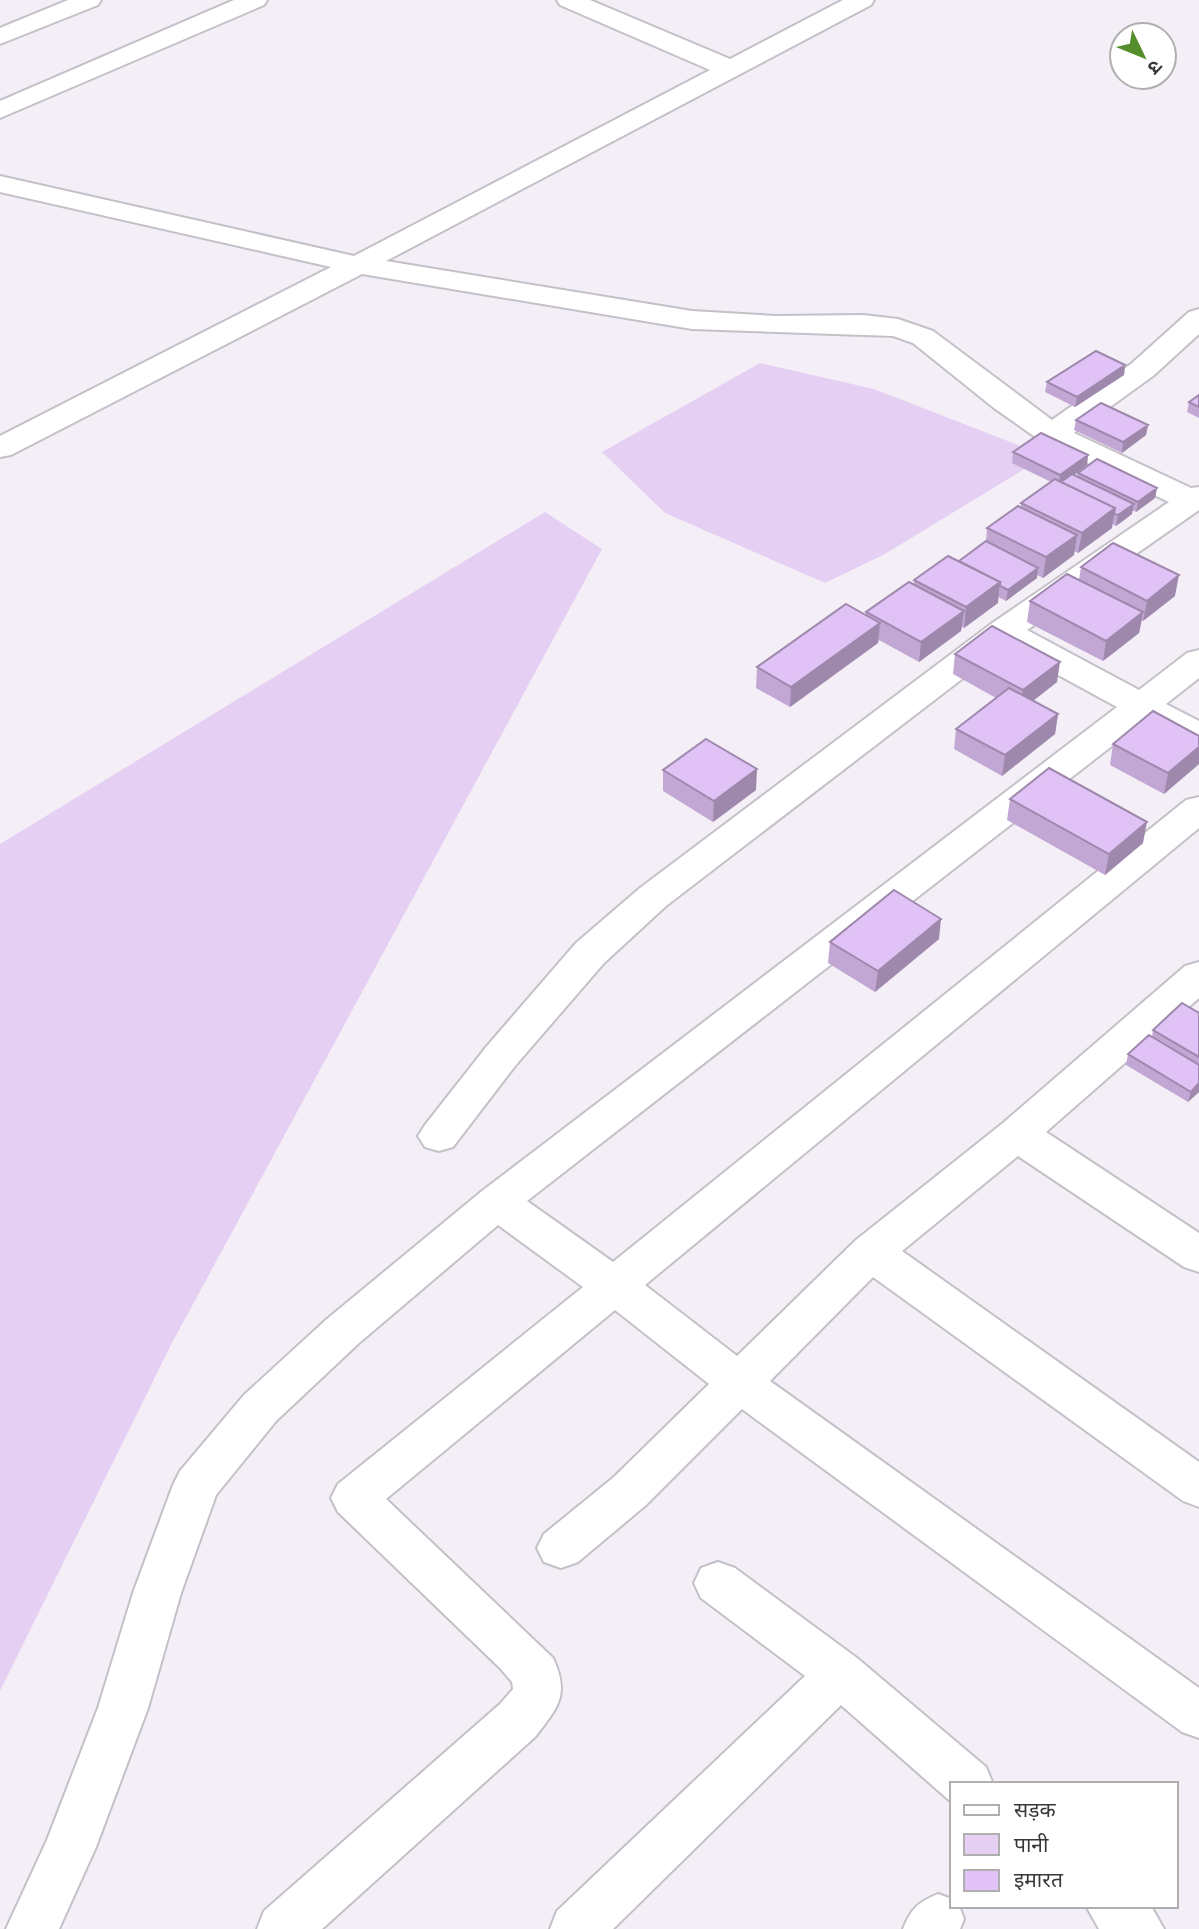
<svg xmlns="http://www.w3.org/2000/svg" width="1199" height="1929" font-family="Literata,'Noto Sans Devanagari',serif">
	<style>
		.water { fill: #e5d0f3 }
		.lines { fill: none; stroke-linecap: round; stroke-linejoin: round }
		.minor-casing { stroke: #c4c0c7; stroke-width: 4 }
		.minor { fill: #fff; fill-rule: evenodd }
		.wall { fill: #c2a7d4 }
		.shaded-wall { fill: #9e88ac }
		.building { fill: #e1c2f6; stroke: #9e88ac; stroke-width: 2 }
	</style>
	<rect width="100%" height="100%" fill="#f4eff7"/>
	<!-- water -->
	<path class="water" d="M760,363L874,389L1046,456L885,554L825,583L665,513L602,452Z
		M545,512L602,549L172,1343L0,1691V844Z"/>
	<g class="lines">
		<defs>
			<path id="minor" d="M68,0H101L98,5L0,44V28Z
				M234,0H267L264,5L0,118V101Z
				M557,0H590L730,59L843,0H874L871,5L386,261L692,311L776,316L863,315L898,319L933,331L1052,420L1131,364L1189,312L1199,309V334L1153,376L1074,433L1191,488L1199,487V510L1027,630L1139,690L1187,653L1199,650V678L1166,704L1199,721V747L1144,721L527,1201L613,1262L1186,800L1199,797V828L645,1285L737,1356L856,1240L1003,1123L1185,966L1199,962V998L1046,1132L1199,1233V1272L1184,1267L1018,1156L902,1251L1199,1462V1507L1183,1501L873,1277L770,1381L1199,1688V1738L1182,1732L742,1409L646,1505L578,1562L561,1568L544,1562L537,1548L544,1534L614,1477L709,1384L615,1310L386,1499L553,1658C570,1695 558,1707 536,1736L322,1929H257L264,1911L500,1704L513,1689L512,1682L500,1668L338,1512L331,1498L338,1484L583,1287L498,1225L359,1343L276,1421L216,1495L181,1593L148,1708L96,1847L59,1929H6L47,1840L98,1708L133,1593L173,1485L180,1471L244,1395L327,1319L482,1191L1117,707L1005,646L666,906L604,963L515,1066L453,1147L439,1151L425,1147L418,1136L425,1125L487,1046L576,943L640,888L991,624L1169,502L1041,441L994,408L913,343L893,336L692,329L362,274L11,455L0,457V436L331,267L0,192V176L354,256L710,70L560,5Z
				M718,1562L735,1568L857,1658L986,1767L993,1784H952L950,1801L841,1705L613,1929H550L557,1911L805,1676L701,1598L694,1583L701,1568Z
				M938,1894L952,1899V1906H959L964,1919L960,1929H903C911,1909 918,1902 938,1894Z
				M1086,1906H1151L1164,1929H1099Z"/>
		</defs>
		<!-- minor casing -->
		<use href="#minor" class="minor-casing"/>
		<!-- minor -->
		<use href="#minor" class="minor"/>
	</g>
	<!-- wall -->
	<path class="wall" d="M1125,365L1124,375L1075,407L1045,392L1047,382Z
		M1199,395V418L1187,412L1189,402Z
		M1076,420L1148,425L1146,435L1122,453L1074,430Z
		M1013,452L1088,455L1087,465L1074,475L1077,477L1078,473L1157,488L1155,498L1136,512L1132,510V514L1116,526L1112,524V528L1078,553L1074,551V555L1043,578L1037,575V578L1006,601L998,597V603L964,628L962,627L961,631L919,662L879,640L878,643L790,707L756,688L757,667L866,615V612L914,584V580L959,561L986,542L987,528L1021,507V503L1051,482L1012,463Z
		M1081,567L1175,596L1143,621L1142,620L1139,633L1103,661L1027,622L1030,601L1079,580Z
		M955,654L1057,682L1033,701L1058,714L1055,734L1002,776L954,749L956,729L996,698L953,674Z
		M1199,736V764L1164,794L1110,765L1113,744Z
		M663,770L756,790L713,822L663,791Z
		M1010,799L1143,843L1105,875L1007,820Z
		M939,939L875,992L828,963L830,942Z
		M1199,1013V1092L1188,1102L1126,1065L1128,1054L1152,1037L1153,1030Z"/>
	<!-- shaded-wall -->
	<path class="shaded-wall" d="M1125,365L1124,375L1075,407L1077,397Z
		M1148,425L1146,435L1122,453L1123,442Z
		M1088,455L1087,465L1059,486L1060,475Z
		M1157,488L1155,498L1136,512L1138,502Z
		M1134,504L1132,514L1116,526L1118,515Z
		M1115,508L1112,528L1078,553L1082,533Z
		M1077,535L1074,555L1043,578L1046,557Z
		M1038,568L1037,578L1006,601L1008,590Z
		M1179,575L1175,596L1143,621L1147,601Z
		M1000,582L998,603L964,628L966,607Z
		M964,611L961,631L919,662L921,642Z
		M1143,612L1139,633L1103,661L1106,641Z
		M880,623L878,643L790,707L791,687Z
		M1060,662L1057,682L1020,711L1023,690Z
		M1058,714L1055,734L1002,776L1005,755Z
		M1199,747V764L1164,794L1168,773Z
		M757,769L756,790L713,822L714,801Z
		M1147,822L1143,843L1105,875L1109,854Z
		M941,919L939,939L875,992L878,971Z
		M1199,1083V1092L1188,1102L1191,1092Z"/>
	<!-- building -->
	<path class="building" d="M1096,351L1125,365L1077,397L1047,382Z
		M1199,395V407L1189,402Z
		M1101,403L1148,425L1123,442L1076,420Z
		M1041,433L1088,455L1060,475L1013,452Z
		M1097,459L1157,488L1138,502L1078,473Z
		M1072,474L1134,504L1118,515L1114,514L1115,508L1061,482Z
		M1055,479L1115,508L1082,533L1021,503Z
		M1018,506L1077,535L1046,557L987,528Z
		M986,541L1038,568L1008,590L1000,586V582L959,561Z
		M1113,543L1179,575L1147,601L1081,567Z
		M948,556L1000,582L966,607L914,580Z
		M1067,574L1143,612L1106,641L1030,601Z
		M909,582L964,611L921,642L866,612Z
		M846,604L880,623L791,687L757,667Z
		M992,626L1060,662L1023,690L955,654Z
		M1009,688L1058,714L1005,755L956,729Z
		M1153,711L1199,736V747L1168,773L1113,744Z
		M706,739L757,769L714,801L663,770Z
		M1049,768L1147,822L1109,854L1010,799Z
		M894,890L941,919L878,971L830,942Z
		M1182,1003L1199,1013V1057L1153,1030Z
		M1149,1035L1199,1065V1083L1191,1092L1128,1054Z"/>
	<!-- legend -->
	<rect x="950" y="1782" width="228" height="126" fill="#ffffff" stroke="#b0afb0" stroke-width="2"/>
	<rect x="964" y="1805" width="35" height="10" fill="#ffffff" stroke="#b0afb0" stroke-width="2"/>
	<text x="1014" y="1817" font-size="21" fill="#39373a">सड़क</text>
	<rect x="964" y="1834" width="35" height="21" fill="#e5d0f3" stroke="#b0afb0" stroke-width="2"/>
	<text x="1014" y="1852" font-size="21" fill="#39373a">पानी</text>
	<rect x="964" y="1870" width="35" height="21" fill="#e1c2f6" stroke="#b0afb0" stroke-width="2"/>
	<text x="1014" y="1887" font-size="21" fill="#39373a">इमारत</text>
	<!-- north arrow -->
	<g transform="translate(1143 56) rotate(133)"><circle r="33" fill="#ffffff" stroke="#b0afb0" stroke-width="2"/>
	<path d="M0-5L12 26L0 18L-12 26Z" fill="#538e2b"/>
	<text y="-10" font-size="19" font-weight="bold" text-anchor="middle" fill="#39373a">उ</text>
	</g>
</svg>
